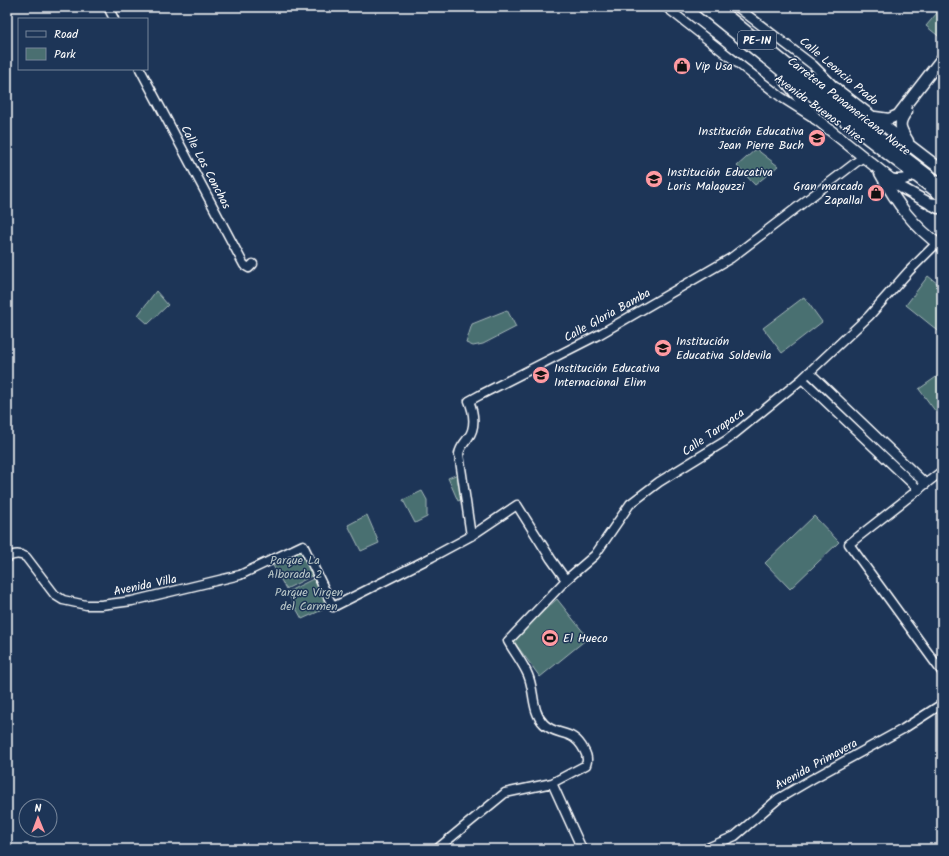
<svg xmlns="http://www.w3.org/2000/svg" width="949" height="856" font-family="Kalam,sans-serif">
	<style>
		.green { fill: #4a6f71; stroke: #a4b7b8 }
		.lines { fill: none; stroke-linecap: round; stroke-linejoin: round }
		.minor-casing { stroke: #fff; stroke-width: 11 }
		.major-casing { stroke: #fff; stroke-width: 13 }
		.highway-casing { stroke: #fff; stroke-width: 14 }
		.minor { stroke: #1d3557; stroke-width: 8 }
		.major { stroke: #1d3557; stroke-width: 10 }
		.highway { stroke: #1d3557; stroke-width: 11 }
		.labels { text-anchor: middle; stroke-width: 3; stroke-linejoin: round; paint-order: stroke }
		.shield { fill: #1d3557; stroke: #bbc2cd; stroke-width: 1 }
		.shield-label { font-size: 11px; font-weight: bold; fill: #fff }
		.poi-label { font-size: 12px; fill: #fff; stroke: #1d3557; text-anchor: start }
		.street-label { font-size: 12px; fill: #fff; stroke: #1d3557 }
		.park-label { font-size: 12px; fill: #b7c5c6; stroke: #1d3557 }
	</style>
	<rect width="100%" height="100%" fill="#1d3557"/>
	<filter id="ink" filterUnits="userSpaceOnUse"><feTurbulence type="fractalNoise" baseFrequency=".025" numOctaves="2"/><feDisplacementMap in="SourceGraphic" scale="8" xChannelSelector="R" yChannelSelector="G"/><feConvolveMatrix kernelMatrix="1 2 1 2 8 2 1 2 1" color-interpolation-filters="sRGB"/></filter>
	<g filter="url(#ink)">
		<!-- green -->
		<path class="green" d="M942,7V39L926,26Z
			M756,149L778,166L755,185L737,166Z
			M928,276L942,287V334L906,305Z
			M156,291L168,305L148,324L138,315Z
			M804,297L822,322L782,353L763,328Z
			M507,310L516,327L483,344L473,346L466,343L472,324Z
			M942,373V408L936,412L919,389Z
			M458,474L462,499L458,501L448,478Z
			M422,491L427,500V517L415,523L403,500Z
			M367,515L379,543L361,551L348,525Z
			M814,516L839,542L790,589L765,563Z
			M303,545L316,574L286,589L270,560Z
			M317,577L331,606L302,619L287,592Z
			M557,599L588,638L540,677L512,639Z"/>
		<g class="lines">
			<defs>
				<path id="minor" d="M108,7L114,19
					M666,7L781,97L811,116
					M737,7L813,65L835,87
					M140,69L244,265L249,268L253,264
					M809,372L926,484
					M802,379L919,490
					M942,471L849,544L942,672
					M471,536L459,454C460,447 464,444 468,438C476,428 474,413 469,401L480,395L600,334L731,258L863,157
					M7,558C13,554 19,553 26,557L55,595L63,600L86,605H101L132,601L240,575L303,545L333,607L432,557L471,536L517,505L551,559L566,580
					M552,783L582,849
					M437,849L505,793L552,783L586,765C588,760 587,755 584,750C573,728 557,737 544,724C531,711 535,691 528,675C523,663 514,652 508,641L566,580L595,555L630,504L659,482L727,440L802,379L869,316L909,271L937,243
					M705,849L735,836L778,799L812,779L903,729L942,704"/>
				<path id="major" d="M836,89L942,170
					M907,111C897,124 900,128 908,141
					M875,117L889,119L898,115L942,58
					M815,118L902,188L938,208
					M880,173C897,204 913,226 942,247
					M891,179C902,182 912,178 917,167"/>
				<path id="highway" d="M703,7L822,103L942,196
					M716,7L843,110L942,186
					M811,77L831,88L836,89
					M784,78L815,118
					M931,204L942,205"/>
			</defs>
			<!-- minor casing -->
			<use href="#minor" class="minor-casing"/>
			<!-- major casing -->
			<use href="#major" class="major-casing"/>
			<!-- highway casing -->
			<use href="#highway" class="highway-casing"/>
			<!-- minor -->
			<use href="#minor" class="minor"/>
			<!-- major -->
			<use href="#major" class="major"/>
			<!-- highway -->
			<use href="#highway" class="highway"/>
		</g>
	</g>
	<!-- icons -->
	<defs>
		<symbol id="shop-disc" viewBox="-11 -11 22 22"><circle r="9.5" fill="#ff9aa2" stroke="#1d3557"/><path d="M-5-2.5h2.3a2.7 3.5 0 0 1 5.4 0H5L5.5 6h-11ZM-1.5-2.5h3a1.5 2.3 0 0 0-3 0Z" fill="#111"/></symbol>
		<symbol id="school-disc" viewBox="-11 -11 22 22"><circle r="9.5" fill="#ff9aa2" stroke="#1d3557"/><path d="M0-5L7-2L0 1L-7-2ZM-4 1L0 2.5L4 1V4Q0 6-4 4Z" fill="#111"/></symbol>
		<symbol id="stadium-disc" viewBox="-11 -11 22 22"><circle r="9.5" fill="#ff9aa2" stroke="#1d3557"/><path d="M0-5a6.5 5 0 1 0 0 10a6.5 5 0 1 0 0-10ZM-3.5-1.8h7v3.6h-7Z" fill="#111"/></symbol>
	</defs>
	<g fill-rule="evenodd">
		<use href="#shop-disc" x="672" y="56" width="20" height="20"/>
		<use href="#school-disc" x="807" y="128" width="20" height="20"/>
		<use href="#school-disc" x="644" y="169" width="20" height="20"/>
		<use href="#shop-disc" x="866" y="183" width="20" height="20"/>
		<use href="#school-disc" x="653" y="338" width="20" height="20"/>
		<use href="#school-disc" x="531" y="365" width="20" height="20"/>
		<use href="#stadium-disc" x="540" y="628" width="20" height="20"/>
	</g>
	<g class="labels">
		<!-- shield labels -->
		<rect class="shield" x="738" y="31" width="38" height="18" rx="3"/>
		<g class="shield-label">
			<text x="757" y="44">PE-1N</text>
		</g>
		<!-- poi labels -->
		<g class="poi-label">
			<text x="695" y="70">Vip Usa</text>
			<text x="804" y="135" text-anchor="end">Institución Educativa<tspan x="804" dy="14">Jean Pierre Buch</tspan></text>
			<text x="667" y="176">Institución Educativa<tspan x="667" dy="14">Loris Malaguzzi</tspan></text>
			<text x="863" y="190" text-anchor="end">Gran marcado<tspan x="863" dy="14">Zapallal</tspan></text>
			<text x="676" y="345">Institución<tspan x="676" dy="14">Educativa Soldevila</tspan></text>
			<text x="554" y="372">Institución Educativa<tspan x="554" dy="14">Internacional Elim</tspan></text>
			<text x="563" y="642">El Hueco</text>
		</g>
		<!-- street labels -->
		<g class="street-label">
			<text transform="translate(839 71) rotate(40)" y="4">Calle Leoncio Prado</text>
			<text transform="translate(849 106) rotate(38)" y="4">Carretera Panamericana Norte</text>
			<text transform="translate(820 109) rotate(36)" y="4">Avenida Buenos Aires</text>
			<text transform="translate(206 167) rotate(62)" y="4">Calle Las Conchas</text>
			<text transform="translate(607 315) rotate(-29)" y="4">Calle Gloria Bamba</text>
			<text transform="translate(713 432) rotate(-35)" y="4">Calle Tarapaca</text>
			<text transform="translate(145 585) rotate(-12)" y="4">Avenida Villa</text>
			<text transform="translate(816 764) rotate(-29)" y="4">Avenida Primavera</text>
		</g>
		<!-- park labels -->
		<g class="park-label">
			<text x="295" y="564">Parque La<tspan x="295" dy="14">Alborada 2</tspan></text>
			<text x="309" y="596">Parque Virgen<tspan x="309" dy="14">del Carmen</tspan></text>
		</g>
	</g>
	<!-- margin -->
	<rect width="949" height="856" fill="none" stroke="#1d3557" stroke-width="24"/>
	<rect x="12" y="12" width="925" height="832" fill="none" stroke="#fff" stroke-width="1.5" filter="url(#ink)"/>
	<!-- legend -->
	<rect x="18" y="18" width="130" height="52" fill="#1d3557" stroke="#77869a"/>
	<rect x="26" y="31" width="20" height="6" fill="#1d3557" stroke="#77869a"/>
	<text x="54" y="38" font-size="12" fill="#ffffff">Road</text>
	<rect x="26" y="48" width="20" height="12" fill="#4a6f71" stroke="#77869a"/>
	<text x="54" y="58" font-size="12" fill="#ffffff">Park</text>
	<!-- north arrow -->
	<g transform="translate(38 818) rotate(359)"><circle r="19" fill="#1d3557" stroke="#77869a"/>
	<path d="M0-3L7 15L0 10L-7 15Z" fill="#ff9aa2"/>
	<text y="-6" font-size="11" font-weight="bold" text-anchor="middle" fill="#ffffff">N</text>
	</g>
</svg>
